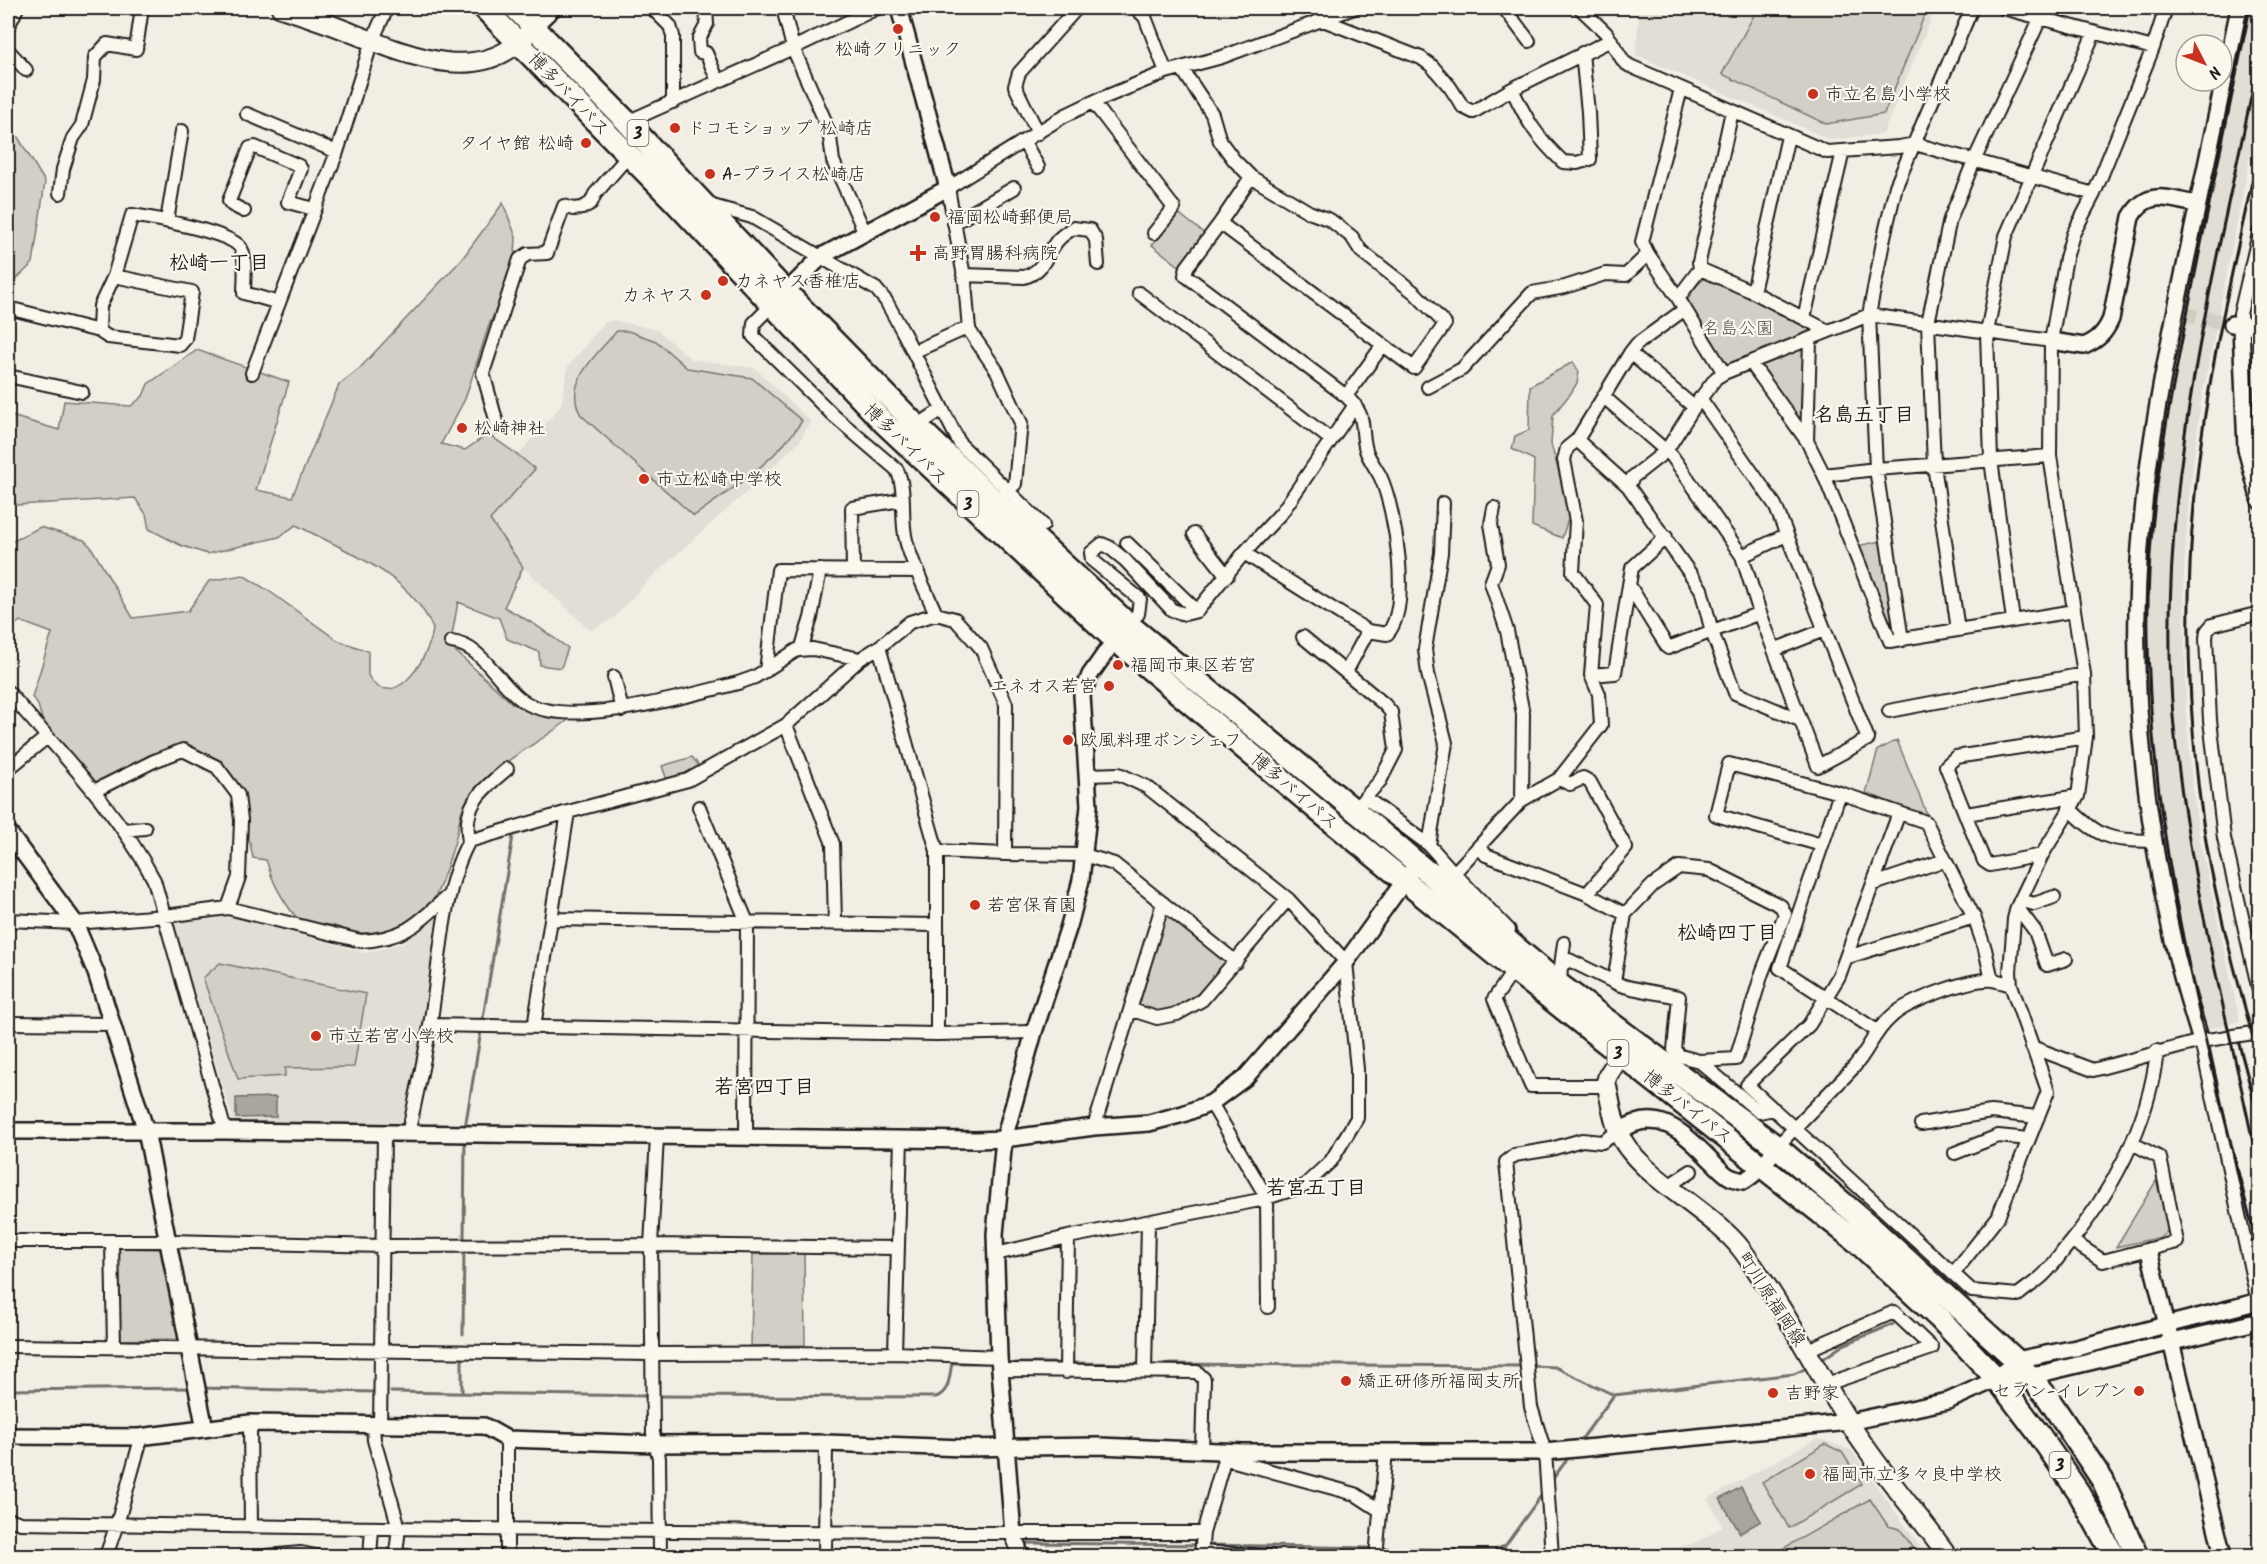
<svg xmlns="http://www.w3.org/2000/svg" width="2267" height="1564" font-family="Kalam,'Klee One',sans-serif">
	<style>
		.built { fill: #e2ded5 }
		.green { fill: #d2cfc6; stroke: #777671; stroke-width: 1.5 }
		.water { fill: #a9a6a0; stroke: #716f6b; stroke-width: 1.5 }
		.lines { fill: none; stroke-linecap: round; stroke-linejoin: round }
		.stream { stroke: #716f6b; stroke-width: 3 }
		.tertiary-tunnel { stroke: #d2cec6; stroke-width: 15; stroke-dasharray: 15 8; stroke-linecap: butt }
		.minor-casing { stroke: #1c1c1c; stroke-width: 16 }
		.tertiary-casing { stroke: #1c1c1c; stroke-width: 20 }
		.secondary-casing { stroke: #1c1c1c; stroke-width: 22 }
		.trunk-casing { stroke: #1c1c1c; stroke-width: 26 }
		.minor { stroke: #fbf7ec; stroke-width: 12 }
		.tertiary { stroke: #fbf7ec; stroke-width: 15 }
		.secondary { stroke: #fbf7ec; stroke-width: 18 }
		.trunk { stroke: #fbf7ec; stroke-width: 21 }
		.rail { stroke: #1c1c1c; stroke-width: 3 }
		.poi-dot { fill: #c8321e; stroke: #fbf7ec; stroke-width: 2 }
		.labels { text-anchor: middle; stroke-width: 4.5; stroke-linejoin: round; paint-order: stroke }
		.shield { fill: #fbf7ec; stroke: #5f5e5a; stroke-width: 1.5 }
		.shield-label { font-size: 16px; font-weight: bold; fill: #1c1c1c }
		.poi-label { font-size: 18px; fill: #1c1c1c; stroke: #fbf7ec; text-anchor: start }
		.street-label { font-size: 18px; fill: #1c1c1c; stroke: #fbf7ec }
		.park-label { font-size: 18px; fill: #53524f; stroke: #fbf7ec }
		.neighbourhood-label { font-size: 20px; font-weight: bold; fill: #1c1c1c; stroke: #fbf7ec }
	</style>
	<rect width="100%" height="100%" fill="#f2eee4"/>
	<filter id="ink" filterUnits="userSpaceOnUse"><feTurbulence type="fractalNoise" baseFrequency=".0167" numOctaves="2"/><feDisplacementMap in="SourceGraphic" scale="12" xChannelSelector="R" yChannelSelector="G"/><feConvolveMatrix kernelMatrix="1 2 1 2 8 2 1 2 1" color-interpolation-filters="sRGB"/></filter>
	<g filter="url(#ink)">
		<!-- built -->
		<path class="built" d="M1639,8H1936L1883,134L1831,140L1636,55Z
			M2245,8H2259V113L2200,407L2189,497L2184,573L2186,713L2192,783L2200,841L2240,1021L2200,1031L2162,852L2149,724L2145,644L2146,576L2152,483L2164,403Z
			M614,320L657,330L691,359L755,368L811,422L799,442L751,488L648,580L615,617L591,631L523,567L490,520L534,470L518,455L561,406L568,366L605,322Z
			M237,917L366,953L403,943L437,917L444,918L409,1120L402,1126L234,1123L174,927L178,921Z
			M1816,1439L1823,1440L1851,1450L1927,1556H1617L1622,1553L1659,1552L1691,1544L1708,1536L1723,1526L1707,1499Z"/>
		<!-- green -->
		<path class="green" d="M1758,8H1914L1925,14L1884,114L1826,124L1722,74Z
			M8,114L13,129L45,182L33,263L8,287Z
			M503,203L516,237L514,272L489,325L465,399L441,444L465,450L488,434L518,455L535,469L490,520L523,567L504,607L534,624L568,648L561,668L540,665L539,652L507,639L499,618L458,602L450,646L513,704L568,720C537,745 491,765 468,798C459,812 459,826 455,841C451,854 441,886 435,897C421,922 379,937 351,932C344,930 337,926 330,925C321,923 311,926 303,922C292,917 276,888 272,877C269,872 269,866 266,860L253,858L250,843L244,835L241,792L221,762L183,744L156,754L95,783L57,739L47,737L38,705L32,697L52,633L20,621L8,631V544L40,527L84,540L91,547L133,618L188,611L209,581L243,575L269,591L337,640L368,651V675C370,679 374,684 377,686C405,702 431,649 433,629C411,574 345,551 296,525L279,537L207,554L180,545L149,529L146,514L135,498L17,505L8,491V415L59,430L64,401L131,406L143,396L148,384L197,350L289,382L256,490L292,497L339,385L360,368L462,259Z
			M1177,212L1205,234L1179,266L1152,245Z
			M1707,277L1803,322L1812,327V330L1732,366L1725,365L1686,306C1688,295 1698,282 1707,277Z
			M617,331H628L656,341L687,368L752,378L802,421C776,461 733,488 694,516L581,415C562,383 597,354 617,331Z
			M1802,349L1804,352L1803,430L1760,371L1761,365Z
			M1573,362L1579,372L1577,383L1571,393L1553,415L1551,444L1570,513L1562,538L1532,526L1534,460L1512,449L1515,436L1529,430L1530,386Z
			M1881,541L1896,628L1890,631L1857,546Z
			M1897,740L1928,817L1866,793L1878,750Z
			M692,757L701,768L684,777L667,780L662,766Z
			M1169,913L1226,961C1218,972 1211,986 1201,995C1188,1008 1151,1020 1137,1005L1163,915Z
			M220,963L366,994L354,1067L285,1068V1076L238,1079L203,978Z
			M2156,1181L2169,1226L2166,1233L2161,1237L2116,1247Z
			M118,1248L162,1249L179,1339L117,1340Z
			M804,1253L805,1345L751,1346L753,1254Z
			M1825,1444L1842,1452L1862,1484L1789,1528L1762,1482Z
			M1870,1499L1888,1526L1900,1529L1919,1556H1770Z"/>
		<!-- water -->
		<path class="water" d="M276,1097V1117L236,1118V1098Z
			M1741,1487L1761,1521L1740,1533L1720,1499Z"/>
		<g class="lines">
			<!-- stream -->
			<path class="stream" d="M482,1024L513,836
				M465,1128L481,1031
				M464,1242L465,1137
				M463,1334L464,1248
				M1820,1361L1843,1345L1893,1324
				M1015,1363H1061
				M1075,1363L1140,1364
				M1160,1364L1524,1366
				M1531,1366L1555,1367L1614,1395L1794,1374L1809,1367
				M201,1388L374,1392
				M8,1390L192,1388
				M391,1392L650,1396
				M462,1393V1357
				M657,1396L936,1397C950,1392 949,1377 952,1363H988
				M1578,1444L1614,1395
				M1552,1480L1571,1454
				M1027,1543L1199,1545
				M1206,1545L1373,1548
				M1380,1548L1493,1551L1505,1546L1543,1493"/>
			<!-- tertiary-tunnel -->
			<path class="tertiary-tunnel" d="M2182,314L2232,324"/>
			<defs>
				<path id="minor" d="M652,8L670,26L673,36V102
					M706,8L707,24L699,39L700,52L706,53L718,81
					M783,8L793,48L829,130L833,161L865,233
					M1136,8L1145,17L1166,72
					M1504,8L1529,41
					M1580,8L1606,33L1624,62L1630,66L1827,152L1899,147L1915,144L2094,194
					M2003,8L2153,48
					M2153,8L2165,11
					M1323,20L1421,58L1432,66L1450,87L1463,107L1473,112L1512,89L1611,40
					M8,27L17,8
					M8,50L26,70
					M1182,69L1212,114L1220,141L1234,160L1251,177L1309,212L1330,220L1352,237L1361,251L1415,293L1445,324L1414,368L1220,223
					M1512,89C1528,123 1536,136 1563,162L1577,163L1590,159L1588,112L1582,53
					M1681,89L1642,242L1648,254L1678,298L1724,373
					M1093,102L1174,208L1154,233
					M247,114L337,152
					M627,122L793,48L877,8
					M1038,133L1015,86L1019,73L1077,8
					M1024,142L1038,167
					M1251,177L1220,223L1187,267L1185,275L1346,396C1369,418 1359,425 1366,450C1369,460 1377,469 1381,478C1395,510 1412,608 1387,634L1368,631
					M60,193L63,169L73,138L82,125L94,80L95,57L107,44L136,49L142,8
					M709,205L752,217L876,289L886,301L903,332L960,444L1043,525
					M244,211L232,205L229,201L250,148L255,147L299,166L301,169L288,202L314,209
					M167,221L182,131
					M954,223L1014,188
					M1700,269L1699,262L1732,111
					M963,275L1024,277C1043,272 1046,255 1057,241C1061,236 1067,232 1073,228L1090,230L1096,240L1098,264
					M114,276L192,292L185,339L180,345L108,337L99,331L100,306L114,276L132,215C152,218 229,232 240,247C247,255 244,282 244,293L279,303
					M1753,292L1788,136
					M1139,293L1330,439
					M1678,298L1700,269L1753,292L1828,331
					M771,306L754,323L753,336L834,416L897,470C907,491 900,517 906,540C912,565 926,590 936,614
					M8,308L99,331
					M1804,318L1843,151
					M2241,326L2240,314L2260,229
					M913,352L969,327
					M1630,353L1694,407
					M1751,363L1807,441L1824,475L1890,641L2074,611
					M252,373L337,152L372,41L387,8
					M8,376L82,392
					M1428,387L1462,369L1532,293L1565,287L1605,274L1626,275L1648,254
					M1346,396L1383,345
					M1604,397L1672,456L1742,556L1760,613L1818,766L1868,739L1775,505L1700,398
					M917,426L941,410
					M498,427L483,373L520,259L528,254L547,253L564,206L573,209L582,208L591,203L595,194L629,155
					M1577,440L1628,486L1701,589L1712,632L1735,693L1800,720
					M1807,441L1810,340
					M1824,475L1876,469L2050,456
					M1628,486L1633,477L1666,451L1694,407L1716,378L1724,373L1869,315L2051,341
					M996,502L1015,484L1021,423L997,371L969,330L965,282L948,188L1064,116L1093,102L1166,72L1222,57L1354,8
					M1494,508L1491,524L1498,564L1491,583L1507,631L1523,714L1522,800
					M1194,534L1227,576
					M1666,537L1632,568L1629,585L1668,648L1760,613
					M1127,543L1197,611
					M1244,553L1368,631L1346,672
					M1742,556L1786,535
					M853,570L852,508L901,500
					M2260,613L2212,625L2207,631L2206,638L2210,720L2224,838L2260,995
					M2013,620L1991,460L1987,332L2006,236L2094,33
					M1127,623L1138,614L1140,599L1092,560L1091,553L1102,544L1109,547L1125,560L1172,610L1185,614L1197,611L1244,553L1282,512L1355,405
					M1958,630L1934,465L1928,323L1950,219L1974,161L2040,19
					M1303,637L1384,704L1391,712L1396,750L1380,781L1354,810
					M1902,640L1876,469L1869,315L1884,237L1896,186L1972,8
					M451,642C483,645 498,684 523,701C567,731 689,695 738,683L755,677L797,650L813,649L860,659
					M879,647L937,851V1034
					M801,650L811,618L820,570
					M1774,650L1824,630
					M766,671L778,570L918,571
					M1591,675L1615,673L1629,585
					M614,677L622,710
					M8,692C60,752 117,810 154,880L225,1131
					M1889,711L2084,674
					M786,725L833,844L835,922
					M8,769L47,737
					M1559,779L1570,784L1583,778L1590,782L1626,848L1587,894
					M94,791L154,761L183,750L217,767L238,795L241,820L239,877L228,908
					M1840,793L1780,968L1877,1031
					M1366,798L1429,845L1454,873L1509,930
					M699,807L747,922L746,1138
					M2069,808C2100,839 2110,840 2153,841
					M1899,813L1839,976L1809,1025L1747,1085L1972,1291L2018,1295C2025,1289 2033,1284 2040,1278C2049,1271 2057,1259 2064,1250C2111,1194 2149,1125 2157,1051
					M1966,814L2078,796
					M123,830L145,828
					M469,841C462,805 481,791 507,769
					M1429,845L1446,743L1428,674L1425,649L1441,553L1443,503
					M1822,845L1716,815L1729,764L1840,793L1926,822L1974,917L1985,949L1992,980
					M1479,846L1486,855L1587,894L1625,914
					M937,851L1005,854L1084,855L1114,864L1236,962
					M2042,855L1990,865L1984,861L1946,766L1956,757L2086,737
					M1429,868L1454,873L1522,800L1559,779L1601,725L1599,694L1591,675L1597,605L1573,572L1576,521L1564,460L1567,448L1577,440L1630,353L1637,344L1685,309
					M1874,884L1945,860
					M2020,900L2034,904L2054,897
					M2017,907L2035,931L2047,965L2066,959
					M552,919L937,925
					M8,920L75,923L165,916L228,908L361,941C407,938 418,923 450,894
					M1848,957L1974,917
					M1561,966L1564,943
					M1514,970L1494,999L1531,1086H1607
					M1560,985L1561,966L1569,960L1614,982
					M1132,1010L1157,1018L1177,1014L1202,1000L1288,899
					M8,1023L112,1024
					M430,1025L937,1034L1034,1032
					M534,1027L568,812
					M2201,1041L2258,1302
					M2032,1047L2093,1070L2201,1041L2260,1032
					M1699,1061L1736,1059L1762,973L1785,914L1781,906L1709,870L1679,867L1653,885L1625,914L1614,982C1622,988 1666,994 1679,997L1674,1050L1680,1056L1699,1061L1759,1112L1774,1109
					M1211,1103L1267,1198L1268,1307
					M1921,1124L1991,1112L2038,1117
					M1094,1127L1163,903
					M408,1134C416,1098 424,1062 430,1025C440,968 441,891 469,841L568,812L688,780L786,725L860,659L879,647L910,622L936,614L955,619L981,648L1006,704L1005,854
					M657,1137L651,1245L653,1433L659,1458L660,1556
					M1777,1147C1801,1120 1828,1095 1853,1068C1868,1052 1874,1031 1891,1017C1907,1001 1971,978 1993,980C1999,981 2005,983 2011,985
					M1955,1153L1998,1136L2029,1139
					M1668,1186L1691,1171
					M8,1241H169L383,1246L651,1245L897,1248
					M112,1241L114,1347
					M2072,1241L2103,1261L2177,1242L2160,1158L2132,1143
					M996,1254L1068,1237L1260,1200L1304,1186L1331,1161L1357,1118V1069L1346,962L1288,899L1147,787L1119,774L1088,775
					M1953,1274L1998,1217L2048,1091L2011,985L2010,972L2014,919L2017,907L2042,855L2078,796L2086,737L2084,674L2050,456L2051,341L2066,258L2073,234L2094,194L2153,48L2166,8
					M8,1346L652,1354L895,1353L999,1357
					M1805,1351L1894,1312L1932,1348L1827,1384
					M895,1353L901,1138
					M1000,1370L1197,1372L1204,1379L1202,1451
					M1145,1371L1148,1222
					M1066,1372L1068,1237
					M250,1423L251,1527
					M373,1426L374,1440L399,1528L396,1553L406,1556
					M380,1426L384,1134
					M1223,1458L1355,1494L1381,1511
					M8,1519L21,1523C415,1529 809,1534 1203,1533
					M1201,1552L1270,1556
					M106,1556L117,1524L139,1446V1437
					M267,1556L301,1553L316,1556
					M370,1556L372,1529
					M507,1556V1439
					M825,1556L826,1443
					M1201,1556L1203,1533L1226,1453
					M1376,1556L1386,1451
					M1552,1556L1545,1452L1531,1407L1506,1162L1515,1155L1551,1149L1582,1140L1602,1142L1618,1132"/>
				<path id="tertiary" d="M534,26L553,8
					M780,298L822,256L948,188L899,8
					M2232,324L2260,326
					M2241,326L2246,449L2260,501
					M2051,341L2084,346C2098,340 2105,333 2111,319L2131,217C2148,187 2169,200 2197,204
					M8,832L75,923L96,973L146,1131L205,1429
					M2201,1041C2191,1008 2180,974 2173,940C2149,832 2134,720 2137,610C2139,493 2161,379 2185,266C2203,180 2221,94 2239,8
					M8,1131H225L976,1140L1004,1139L1094,1127L1149,1123L1183,1114L1211,1103L1245,1078L1346,962L1410,873
					M1618,1132C1658,1104 1685,1134 1713,1162C1718,1167 1724,1174 1730,1177C1734,1179 1739,1180 1744,1181C1758,1173 1767,1160 1777,1147
					M2149,1251L2223,1556
					M1997,1379L2044,1373L2260,1321
					M8,1436L139,1437L250,1423L484,1426L507,1439L656,1444L826,1443L964,1448L1099,1446L1243,1452H1545L1849,1422L1948,1401L1997,1379L2016,1360L2076,1348L2260,1301
					M1019,1556L1018,1547L1013,1534L999,1357L995,1234L1004,1139L1034,1032L1069,926L1081,880L1089,806L1082,695L1090,675L1120,632"/>
				<path id="secondary" d="M281,8C303,15 325,22 347,31C403,53 479,89 528,33
					M1621,1055L1608,1075L1606,1082C1610,1098 1612,1116 1618,1131C1635,1175 1712,1210 1742,1250C1782,1304 1813,1364 1848,1421C1877,1468 1916,1511 1948,1556"/>
				<path id="trunk" d="M484,8L672,199L884,423L1114,639L1320,812L1514,970L1856,1241L1940,1319L1997,1379L2038,1433L2079,1493L2114,1556
					M515,8L627,122L786,292L917,426L996,502L1127,623L1370,823L1560,985L1777,1147L1870,1226L2016,1360L2048,1398L2103,1481L2137,1556"/>
			</defs>
			<!-- minor casing -->
			<use href="#minor" class="minor-casing"/>
			<!-- tertiary casing -->
			<use href="#tertiary" class="tertiary-casing"/>
			<!-- secondary casing -->
			<use href="#secondary" class="secondary-casing"/>
			<!-- trunk casing -->
			<use href="#trunk" class="trunk-casing"/>
			<!-- minor -->
			<use href="#minor" class="minor"/>
			<!-- tertiary -->
			<use href="#tertiary" class="tertiary"/>
			<!-- secondary -->
			<use href="#secondary" class="secondary"/>
			<!-- trunk -->
			<use href="#trunk" class="trunk"/>
			<!-- rail -->
			<path class="rail" d="M2250,8C2229,110 2207,212 2187,314C2170,400 2153,486 2149,573C2138,804 2204,1036 2260,1258
				M2260,55C2215,272 2155,492 2173,716C2186,872 2230,1023 2260,1177
				M2260,145C2238,248 2212,352 2199,458C2184,578 2186,702 2203,822C2215,905 2239,984 2260,1064
				M2239,1044L2260,1123"/>
		</g>
	</g>
	<!-- markers -->
	<g class="poi-dot">
		<circle cx="898" cy="29" r="6"/>
		<circle cx="1813" cy="94" r="6"/>
		<circle cx="675" cy="128" r="6"/>
		<circle cx="586" cy="143" r="6"/>
		<circle cx="710" cy="174" r="6"/>
		<circle cx="935" cy="217" r="6"/>
		<path d="M915 244h6v6h6v6h-6v6h-6v-6h-6v-6h6z"/>
		<circle cx="723" cy="281" r="6"/>
		<circle cx="706" cy="295" r="6"/>
		<circle cx="462" cy="428" r="6"/>
		<circle cx="644" cy="479" r="6"/>
		<circle cx="1118" cy="665" r="6"/>
		<circle cx="1109" cy="686" r="6"/>
		<circle cx="1068" cy="740" r="6"/>
		<circle cx="975" cy="905" r="6"/>
		<circle cx="316" cy="1036" r="6"/>
		<circle cx="1346" cy="1381" r="6"/>
		<circle cx="2139" cy="1391" r="6"/>
		<circle cx="1773" cy="1393" r="6"/>
		<circle cx="1810" cy="1474" r="6"/>
	</g>
	<g class="labels">
		<!-- shield labels -->
		<g class="shield">
			<rect x="627.5" y="120" width="21" height="26" rx="4.5"/>
			<rect x="957.5" y="491" width="21" height="26" rx="4.5"/>
			<rect x="1607.5" y="1040" width="21" height="26" rx="4.5"/>
			<rect x="2049.5" y="1452" width="21" height="26" rx="4.5"/>
		</g>
		<g class="shield-label">
			<text x="638" y="139">3</text>
			<text x="968" y="510">3</text>
			<text x="1618" y="1059">3</text>
			<text x="2060" y="1471">3</text>
		</g>
		<!-- poi labels -->
		<g class="poi-label">
			<text x="898" y="55" text-anchor="middle">松崎クリニック</text>
			<text x="1825" y="100">市立名島小学校</text>
			<text x="687" y="134">ドコモショップ 松崎店</text>
			<text x="574" y="149" text-anchor="end">タイヤ館 松崎</text>
			<text x="722" y="180">A-プライス松崎店</text>
			<text x="947" y="223">福岡松崎郵便局</text>
			<text x="932" y="259">高野胃腸科病院</text>
			<text x="735" y="287">カネヤス香椎店</text>
			<text x="694" y="301" text-anchor="end">カネヤス</text>
			<text x="474" y="434">松崎神社</text>
			<text x="656" y="485">市立松崎中学校</text>
			<text x="1130" y="671">福岡市東区若宮</text>
			<text x="1097" y="692" text-anchor="end">エネオス若宮</text>
			<text x="1080" y="746">欧風料理ポンシェフ</text>
			<text x="987" y="911">若宮保育園</text>
			<text x="328" y="1042">市立若宮小学校</text>
			<text x="1358" y="1387">矯正研修所福岡支所</text>
			<text x="2127" y="1397" text-anchor="end">セブン-イレブン</text>
			<text x="1785" y="1399">吉野家</text>
			<text x="1822" y="1480">福岡市立多々良中学校</text>
		</g>
		<!-- street labels -->
		<g class="street-label">
			<text transform="translate(569 94) rotate(46)" y="6">博多バイパス</text>
			<text transform="translate(906 444) rotate(44)" y="6">博多バイパス</text>
			<text transform="translate(1295 791) rotate(40)" y="6">博多バイパス</text>
			<text transform="translate(1688 1107) rotate(38)" y="6">博多バイパス</text>
			<text transform="translate(1772 1299) rotate(57)" y="6">町川原福岡線</text>
		</g>
		<!-- park labels -->
		<g class="park-label">
			<text x="1738" y="334">名島公園</text>
		</g>
		<!-- neighbourhood labels -->
		<g class="neighbourhood-label">
			<text x="219" y="269">松崎一丁目</text>
			<text x="1864" y="421">名島五丁目</text>
			<text x="1727" y="939">松崎四丁目</text>
			<text x="764" y="1093">若宮四丁目</text>
			<text x="1316" y="1194">若宮五丁目</text>
		</g>
	</g>
	<!-- margin -->
	<rect width="2267" height="1564" fill="none" stroke="#fbf7ec" stroke-width="30"/>
	<rect x="15" y="15" width="2237" height="1534" fill="none" stroke="#1c1c1c" stroke-width="2" filter="url(#ink)"/>
	<!-- north arrow -->
	<g transform="translate(2204 63) rotate(132)"><circle r="28" fill="#fbf7ec" stroke="#a29f99" stroke-width="1.5"/>
	<path d="M0-4.5L10 22L0 15L-10 22Z" fill="#c8321e"/>
	<text y="-9" font-size="16" font-weight="bold" text-anchor="middle" fill="#1c1c1c">N</text>
	</g>
</svg>
